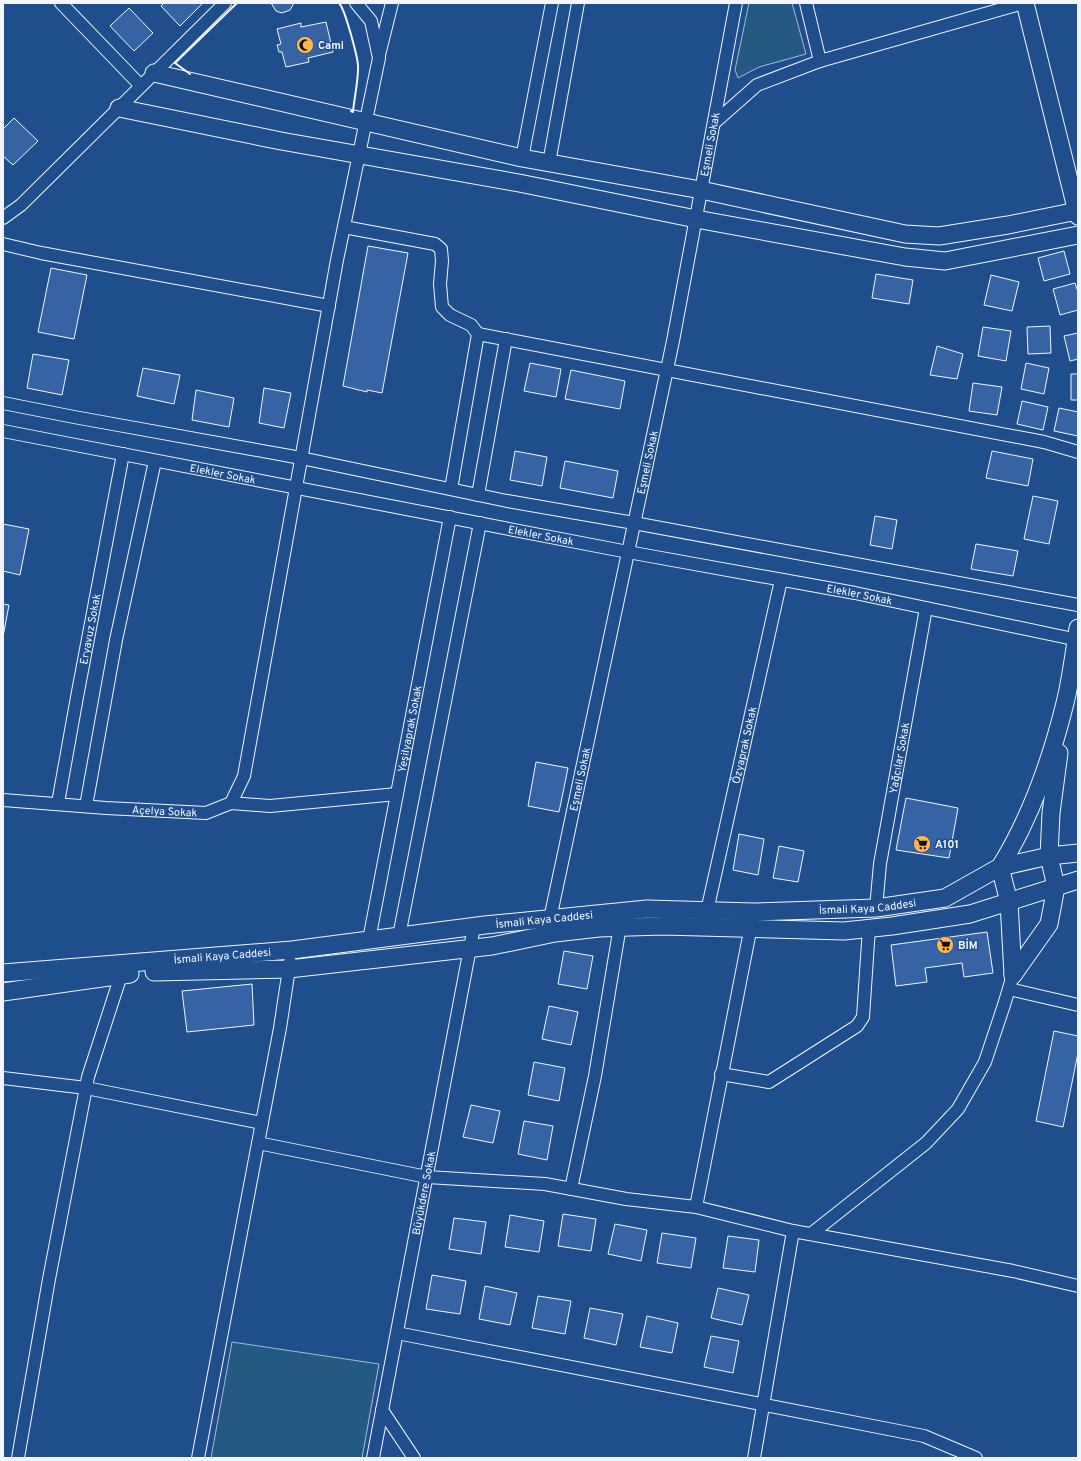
<svg xmlns="http://www.w3.org/2000/svg" width="1081" height="1461" font-family="Overpass,sans-serif">
	<style>
		.green { fill: #245a82; stroke: #a8bbd7 }
		.building { fill: #3563a3; stroke: #f2f6ff }
		.lines { fill: none; stroke-linecap: round; stroke-linejoin: round }
		.street-casing { stroke: #f2f6ff; stroke-width: 14 }
		.secondary-casing { stroke: #f2f6ff; stroke-width: 19 }
		.street { stroke: #1f4e8c; stroke-width: 12 }
		.secondary { stroke: #1f4e8c; stroke-width: 17 }
		.wall { stroke: #f2f6ff; stroke-width: 2 }
		.labels { text-anchor: middle; stroke-width: 3; stroke-linejoin: round; paint-order: stroke }
		.poi-label { font-size: 11px; font-weight: bold; fill: #f2f6ff; stroke: #1f4e8c; text-anchor: start }
		.street-label { font-size: 11px; fill: #f2f6ff; stroke: #1f4e8c }
	</style>
	<rect width="100%" height="100%" fill="#1f4e8c"/>
	<!-- green -->
	<path class="green" d="M749,3H792L806,54L759,67L738,78L735,70Z
		M232,1342L379,1364L362,1458H211Z"/>
	<!-- building -->
	<path class="building" d="M164,3H203L180,26L161,6Z
		M271,3H294L290,10L282,13L276,11Z
		M129,8L153,33L134,51L110,26Z
		M326,22L333,52L308,58L309,62L286,67L282,52H279L277,45L281,44L277,29L301,23V27Z
		M14,118L38,141L13,165L3,156V129Z
		M368,246L408,253L382,393L367,390V392L343,386Z
		M1064,251L1070,274L1044,281L1038,258Z
		M51,268L87,275L74,339L38,332Z
		M876,274L913,280L909,304L872,298Z
		M991,275L1019,282L1012,311L984,305Z
		M1075,283L1078,292V310L1060,315L1053,289Z
		M1050,326L1051,353L1028,354L1027,327Z
		M983,327L1011,331L1006,361L978,356Z
		M1078,333V359L1070,361L1064,336Z
		M937,346L963,354L957,379L930,375Z
		M33,354L69,360L62,395L27,388Z
		M530,363L561,369L556,397L524,391Z
		M1026,363L1049,368L1044,394L1021,389Z
		M143,368L180,375L174,404L137,396Z
		M571,370L625,381L620,409L565,399Z
		M1071,374H1078V400H1071Z
		M973,383L1002,387L997,415L969,411Z
		M264,388L291,393L284,428L259,423Z
		M196,390L234,398L229,427L192,420Z
		M1022,401L1048,407L1043,430L1017,424Z
		M1059,408L1078,412V436L1054,431Z
		M515,451L547,457L542,486L510,480Z
		M992,451L1033,459L1028,486L986,478Z
		M565,461L618,471L613,498L560,488Z
		M1033,496L1058,501L1049,544L1024,539Z
		M875,516L897,520L892,549L870,545Z
		M3,524L29,529L20,575L3,571Z
		M976,544L1018,551L1013,576L971,569Z
		M3,604L9,605L3,637Z
		M536,762L568,768L559,812L528,806Z
		M906,798L958,808L949,858L896,850Z
		M739,834L764,839L758,875L733,870Z
		M779,846L804,851L798,882L773,878Z
		M987,932L993,973L964,977L962,963L925,968L927,982L896,986L891,945Z
		M564,951L593,956L587,989L558,984Z
		M252,984L254,1025L187,1032L182,991Z
		M549,1006L578,1012L571,1045L542,1039Z
		M1054,1031L1078,1036V1053L1063,1127L1036,1121Z
		M534,1062L565,1068L559,1101L528,1095Z
		M471,1105L500,1111L493,1143L463,1137Z
		M524,1121L553,1126L547,1160L518,1154Z
		M563,1214L596,1219L591,1251L558,1246Z
		M510,1215L544,1221L539,1252L505,1247Z
		M454,1218L486,1222L481,1254L449,1249Z
		M615,1224L647,1230L641,1261L608,1254Z
		M662,1233L696,1238L691,1268L657,1263Z
		M728,1236L759,1240L755,1272L723,1268Z
		M432,1275L466,1281L460,1314L426,1309Z
		M485,1286L517,1293L510,1325L479,1319Z
		M718,1288L749,1295L742,1325L711,1318Z
		M538,1296L571,1301L565,1334L532,1328Z
		M590,1308L623,1314L616,1345L584,1338Z
		M647,1316L678,1323L672,1353L640,1347Z
		M711,1336L739,1341L733,1373L704,1367Z"/>
	<g class="lines">
		<defs>
			<g id="street">
				<path d="M61,3L141,86"/>
				<path d="M806,3L820,61"/>
				<path d="M379,55L392,3"/>
				<path d="M714,123L757,85L820,61L1023,3"/>
				<path d="M522,158L552,3"/>
				<path d="M549,163L578,3"/>
				<path d="M3,218L21,205L225,3"/>
				<path d="M344,227L435,244L441,249L442,261L440,284L442,307L450,315L471,325L478,334L451,489"/>
				<path d="M3,244L41,253L329,306"/>
				<path d="M478,334L1044,442L1078,452"/>
				<path d="M3,403L74,417L301,458L507,501L634,523L1078,605"/>
				<path id="s1" d="M3,431L628,552L855,593L1078,640"/>
				<path d="M478,495L506,339"/>
				<path id="s2" d="M3,800L106,808L206,813L231,803L270,806L397,794"/>
				<path id="s3" d="M58,803L77,697L123,454"/>
				<path d="M231,803L244,776L337,260L379,58L371,21L356,3"/>
				<path d="M86,806L116,640L155,461"/>
				<path id="s4" d="M876,908L880,864L926,608"/>
				<path id="s5" d="M707,911L781,580"/>
				<path id="s6" d="M550,919L673,341L736,3"/>
				<path d="M752,921L696,1207L793,1231L1013,1271L1078,1286"/>
				<path d="M399,936L480,523"/>
				<path id="s7" d="M369,940L450,517"/>
				<path d="M1009,989L1078,1005"/>
				<path d="M721,1074L769,1082L857,1026L863,1017L869,928"/>
				<path d="M3,1078L86,1088L262,1123"/>
				<path d="M258,1143L427,1177L545,1184L626,1199L696,1207"/>
				<path d="M571,1189L595,1076L621,920"/>
				<path d="M811,1234L926,1143L958,1109L985,1062L1004,1005L1013,975"/>
				<path d="M397,1333L924,1436L976,1458"/>
				<path d="M382,1410L414,1458"/>
				<path d="M18,1458L49,1279L88,1077L123,969"/>
				<path d="M198,1458L280,1028L290,962"/>
				<path id="s8" d="M373,1458L474,927"/>
				<path d="M754,1458L793,1231"/>
			</g>
			<g id="secondary">
				<path d="M1025,3L1078,216"/>
				<path d="M154,73L522,158L701,190L905,234L939,236L1008,225L1077,211"/>
				<path d="M119,108L281,141L519,183L696,219L905,257L945,261L1078,235"/>
				<path d="M154,972L289,969L492,946L555,933L599,928L663,926L844,931L892,926L970,914L1078,880"/>
				<path id="s9" d="M3,973L292,950L485,925L647,909L754,912L876,908L945,898L1000,867L1049,856L1078,853"/>
				<path d="M1013,975L1009,902L1000,867C1031,817 1051,760 1065,703C1071,679 1074,653 1078,628"/>
				<path d="M1013,975L1049,924L1056,887L1049,856L1051,813L1059,753"/>
				<path d="M3,992L130,974"/>
			</g>
		</defs>
		<!-- street casing -->
		<use href="#street" class="street-casing"/>
		<!-- secondary casing -->
		<use href="#secondary" class="secondary-casing"/>
		<!-- street -->
		<use href="#street" class="street"/>
		<!-- secondary -->
		<use href="#secondary" class="secondary"/>
		<!-- wall -->
		<path class="wall" d="M339,3C345,9 357,55 358,65C359,76 354,100 353,112L351,111
			M190,74L175,63L237,3"/>
	</g>
	<!-- icons -->
	<defs>
		<symbol id="mosque-disc" viewBox="-11 -11 22 22"><circle r="9.5" fill="#ffb74d" stroke="#1f4e8c"/><path d="M3.5-4.9A6 6 0 1 0 3.5 4.9A5 5 0 1 1 3.5-4.9Z" fill="#111"/></symbol>
		<symbol id="supermarket-disc" viewBox="-11 -11 22 22"><circle r="9.5" fill="#ffb74d" stroke="#1f4e8c"/><path d="M-6-5.5h2.5l.6 2H6L4.5 2H-2.5L-4.4-4H-6ZM-1.5 3.2a1.3 1.3 0 1 0 .1 0ZM3 3.2a1.3 1.3 0 1 0 .1 0Z" fill="#111"/></symbol>
	</defs>
	<g fill-rule="evenodd">
		<use href="#mosque-disc" x="295" y="35" width="20" height="20"/>
		<use href="#supermarket-disc" x="912" y="834" width="20" height="20"/>
		<use href="#supermarket-disc" x="935" y="935" width="20" height="20"/>
	</g>
	<g class="labels">
		<!-- poi labels -->
		<g class="poi-label">
			<text x="318" y="49">Cami</text>
			<text x="935" y="848">A101</text>
			<text x="958" y="949">BİM</text>
		</g>
		<!-- street labels -->
		<g class="street-label">
			<text dy="4" stroke="none"><textPath href="#s6" startOffset="791">Eşmeli Sokak</textPath></text>
			<text dy="4" stroke="none"><textPath href="#s6" startOffset="467">Eşmeli Sokak</textPath></text>
			<text dy="4" stroke="none"><textPath href="#s1" startOffset="224">Elekler Sokak</textPath></text>
			<text dy="4" stroke="none"><textPath href="#s1" startOffset="548">Elekler Sokak</textPath></text>
			<text dy="4" stroke="none"><textPath href="#s1" startOffset="872">Elekler Sokak</textPath></text>
			<text dy="4" stroke="none"><textPath href="#s3" startOffset="177">Eryavuz Sokak</textPath></text>
			<text dy="4" stroke="none"><textPath href="#s7" startOffset="215">Yeşilyaprak Sokak</textPath></text>
			<text dy="4" stroke="none"><textPath href="#s5" startOffset="170">Özyaprak Sokak</textPath></text>
			<text dy="4" stroke="none"><textPath href="#s4" startOffset="152">Yağcılar Sokak</textPath></text>
			<text dy="4" stroke="none"><textPath href="#s6" startOffset="143">Eşmeli Sokak</textPath></text>
			<text dy="4" stroke="none"><textPath href="#s2" startOffset="162">Açelya Sokak</textPath></text>
			<text dy="4" stroke="none"><textPath href="#s9" startOffset="868">İsmali Kaya Caddesi</textPath></text>
			<text dy="4" stroke="none"><textPath href="#s9" startOffset="544">İsmali Kaya Caddesi</textPath></text>
			<text dy="4" stroke="none"><textPath href="#s9" startOffset="220">İsmali Kaya Caddesi</textPath></text>
			<text dy="4" stroke="none"><textPath href="#s8" startOffset="270">Büyükdere Sokak</textPath></text>
		</g>
	</g>
	<!-- border -->
	<rect width="1081" height="1461" fill="none" stroke="#f2f6ff" stroke-width="8"/>
</svg>
